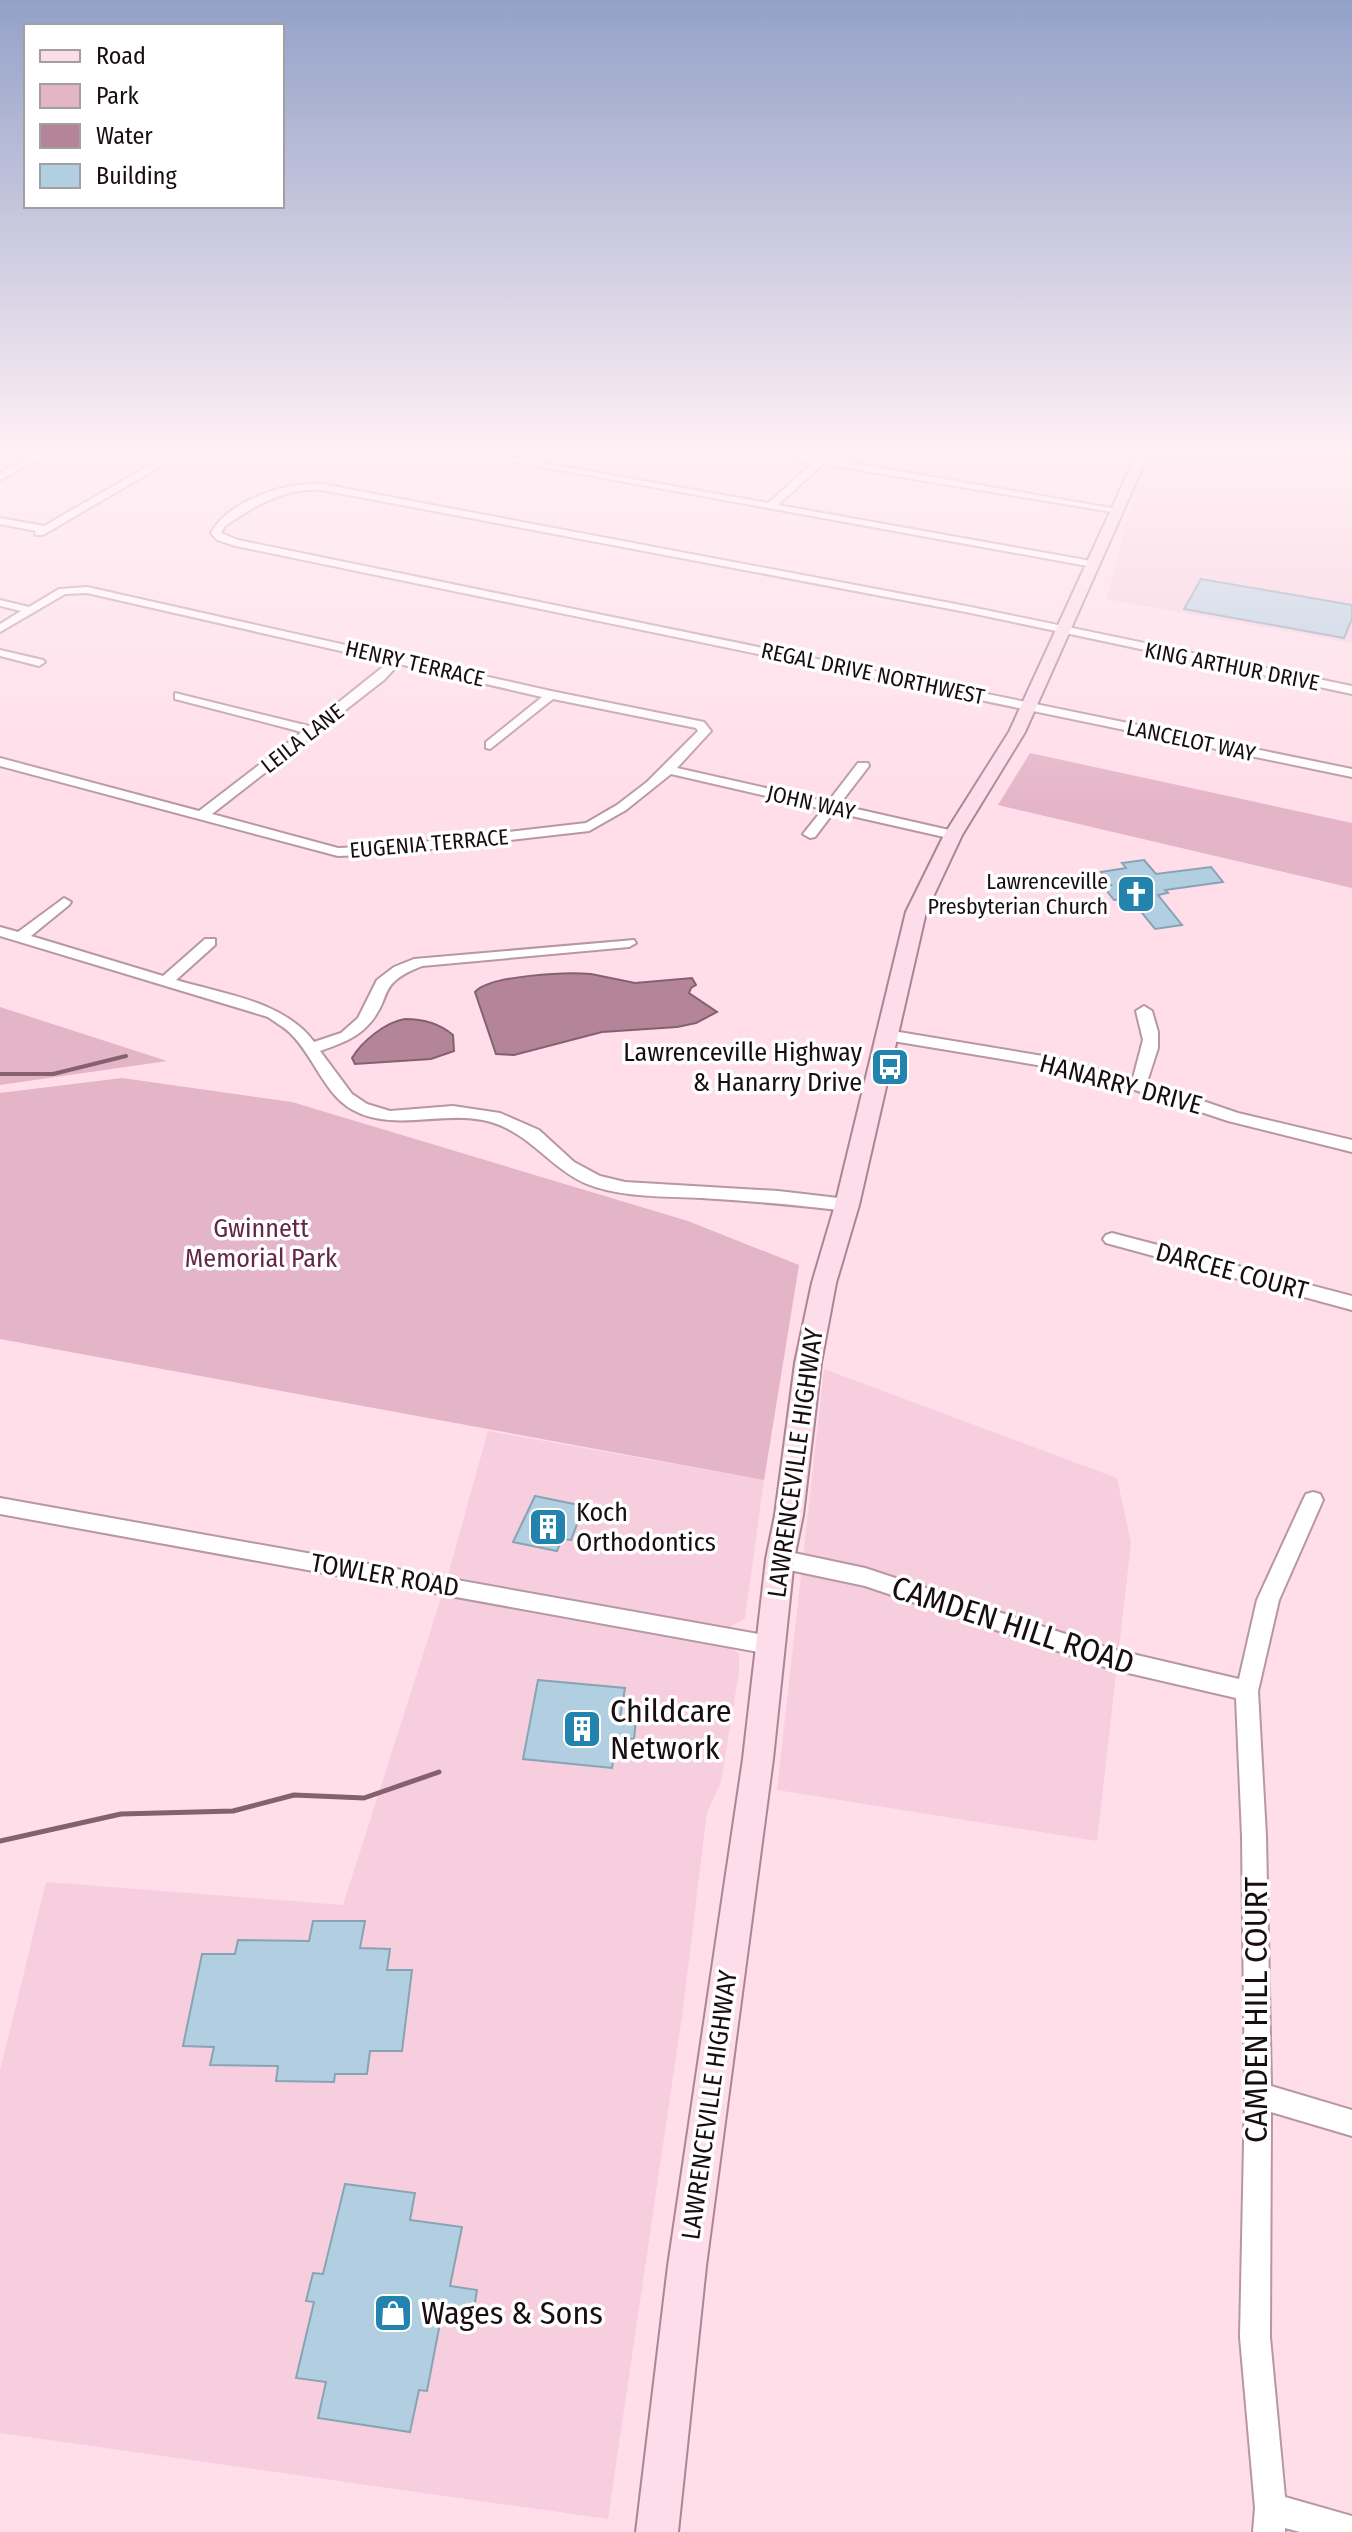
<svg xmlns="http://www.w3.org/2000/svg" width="1352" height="2532" font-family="'Fira Sans Condensed',sans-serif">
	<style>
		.built { fill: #f7cede }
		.green { fill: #e4b4c7 }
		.water { fill: #b48598; stroke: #856170; stroke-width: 2 }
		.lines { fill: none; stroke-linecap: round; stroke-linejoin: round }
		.stream-far1 { stroke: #856170; stroke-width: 4 }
		.stream { stroke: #856170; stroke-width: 5 }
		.building { fill: #b1cfe1; stroke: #86a4b4; stroke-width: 2 }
		.minor-casing { stroke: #b797a3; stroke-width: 4 }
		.major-casing { stroke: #ab8594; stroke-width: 4 }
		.minor { fill: #fff; fill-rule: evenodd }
		.major { fill: #fcdde9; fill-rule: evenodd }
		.labels { text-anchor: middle; stroke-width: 7; stroke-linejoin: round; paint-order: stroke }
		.far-street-label { font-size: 22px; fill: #180d12; stroke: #fff }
		.far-poi-label { font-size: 22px; fill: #180d12; stroke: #fff; text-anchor: end }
		.poi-label { font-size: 26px; fill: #180d12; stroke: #fff; text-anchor: end }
		.street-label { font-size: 26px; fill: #180d12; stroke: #fff }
		.park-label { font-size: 26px; fill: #632844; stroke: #fff }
		.near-street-label { font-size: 32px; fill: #180d12; stroke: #fff }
		.near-poi-label { font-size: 32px; fill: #180d12; stroke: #fff; text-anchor: start }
	</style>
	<rect width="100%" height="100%" fill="#ffdde9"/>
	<!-- built -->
	<path class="built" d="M1146,453H1352V643L1106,599Z
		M824,1369L1117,1478L1131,1543L1097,1841L777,1790Z
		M488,1431L764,1480L745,1618L725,1630L446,1582Z
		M442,1595L726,1645L739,1654V1672L721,1782L707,1812L683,2009L608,2519L0,2433V2071L46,1882L343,1905Z"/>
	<!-- green -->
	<path class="green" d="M1030,753L1352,823V888L998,805Z
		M0,1007L167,1061L0,1085Z
		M122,1078L292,1102L688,1221L799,1265L764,1480L0,1339V1093Z"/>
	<!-- water -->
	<path class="water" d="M591,974L635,983L692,978L696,985L691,988L689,993L717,1012L696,1023L677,1027L602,1032L514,1055L496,1054L475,992C490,975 567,972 591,974Z
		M405,1019C423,1019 439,1023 453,1035L454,1051L431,1059L355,1064L352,1058C362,1041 386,1022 405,1019Z"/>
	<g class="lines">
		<!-- stream-far1 -->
		<path class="stream-far1" d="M0,1074H53L126,1056"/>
		<!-- stream -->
		<path class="stream" d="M0,1841L121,1814L233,1811L294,1795L364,1798L439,1772"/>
	</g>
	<!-- building -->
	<path class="building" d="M1201,579L1352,605V619L1344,638L1184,609Z
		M1144,860L1156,874L1211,867L1223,882L1165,890L1168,893L1158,895L1182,925L1155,929L1130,898L1114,900L1103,886L1111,885L1101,872L1126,868L1122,863Z
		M535,1496L584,1506L571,1540L562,1539L557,1551L513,1542Z
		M538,1680L625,1688L620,1718L636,1720L634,1739L617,1737L612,1768L523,1759Z
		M313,1921H365L360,1948L390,1949L387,1970H412L402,2051H370L367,2074H335L334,2082L276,2081L278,2066L210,2065L214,2047L183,2046L202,1954H235L238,1940L309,1941Z
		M345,2184L415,2193L410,2220L462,2227L450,2286L477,2290L471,2327L440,2323L427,2391L419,2390L410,2432L318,2418L326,2382L296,2378L314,2302L306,2301L313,2273L323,2274Z"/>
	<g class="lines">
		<defs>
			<path id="minor" d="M37,453H49L0,480V473Z
				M171,453H183L43,535H35L36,531L0,524V518L44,526Z
				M465,453H487L768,503L814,462L770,453H794L1123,510L1118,513L823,464L778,505L1097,562L1098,564L1093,567Z
				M322,484L966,606L1352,686V694L966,612L322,490C284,488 256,505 225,526L221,533L238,540L1352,769V777L236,546L217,540L211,533C229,500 286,482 322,484Z
				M87,587L551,691L704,722L711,731L677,768L828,802L858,763H868L869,766L839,805L958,832L960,835L953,839L834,812L815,837L810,838L803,834L823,809L671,774L626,810L589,831L388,854L338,856L0,766V758L199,811L302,732L175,699V693L309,726L389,662L87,593L65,594L0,632V624L21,611L0,606V600L29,607L59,589ZM399,664L542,697L486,742V748L490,749L553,699L696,728L698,731L647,782L617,805L586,823L388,846L338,848L212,814L384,680Z
				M0,650L43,660L45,662L39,666L0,656Z
				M64,898L71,902L69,905L31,936L163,976L205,939H215V945L176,980C223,994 284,1001 314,1042L341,1033L358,1018L377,980L394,967L414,959L634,940L636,943L629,947L422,966C374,985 394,997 369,1024C356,1039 339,1044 320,1051L352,1094L367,1104L390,1111L453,1106L500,1113L539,1130L574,1162L600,1176L625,1182L778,1191L847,1199L856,1205L847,1211C798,1205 750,1201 701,1198C664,1196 622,1198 587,1184C550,1168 531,1134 491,1122C446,1109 395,1133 353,1110C325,1095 314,1057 292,1035C286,1028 276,1023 268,1017L0,936V927L18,932Z
				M1144,1006L1152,1011L1158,1032V1048L1147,1082L1238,1113L1352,1140V1152L1228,1121L1132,1089L1055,1068L887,1040L879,1035L887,1030L1055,1058L1133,1078L1143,1040L1136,1011Z
				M1112,1233L1352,1296V1310L1106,1243L1103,1239L1106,1235Z
				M1313,1492L1320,1494L1323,1500L1279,1600L1258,1691L1266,1836L1271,2086L1352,2110V2136L1271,2112L1270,2337L1285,2497L1352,2516V2532H1300L1285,2528V2532H1253L1255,2508L1240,2337L1245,2095L1242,1836L1236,1698L1111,1669L865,1586L780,1568L773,1565L769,1559L773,1553L780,1550L865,1568L1111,1649L1239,1679L1257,1600L1303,1500L1306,1494Z
				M0,1498L769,1636L777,1638L780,1645L777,1652L769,1654L0,1514Z"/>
			<path id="major" d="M1137,453H1149L1025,732L962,835L926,912L859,1205L836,1283L821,1363L803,1515L794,1559L773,1759L706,2266L678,2532H636L668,2266L743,1759L766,1559L775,1515L795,1363L812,1283L835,1205L906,912L944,835L1009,732Z"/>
		</defs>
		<!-- minor casing -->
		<use href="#minor" class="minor-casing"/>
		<!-- major casing -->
		<use href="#major" class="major-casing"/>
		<!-- minor -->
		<use href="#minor" class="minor"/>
		<!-- major -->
		<use href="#major" class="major"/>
	</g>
	<!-- sky -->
	<linearGradient id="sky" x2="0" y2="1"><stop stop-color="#93a1c8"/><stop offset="0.56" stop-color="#fff0f5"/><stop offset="1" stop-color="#fff0f5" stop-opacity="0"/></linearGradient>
	<rect width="1352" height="808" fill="url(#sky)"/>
	<!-- icons -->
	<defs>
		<symbol id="church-square" viewBox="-11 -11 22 22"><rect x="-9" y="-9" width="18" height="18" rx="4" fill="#2183ae" stroke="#fff"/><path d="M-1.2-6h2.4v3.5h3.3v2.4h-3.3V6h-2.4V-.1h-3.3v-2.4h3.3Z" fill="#fff"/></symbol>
		<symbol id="bus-square" viewBox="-11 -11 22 22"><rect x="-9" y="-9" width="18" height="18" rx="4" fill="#2183ae" stroke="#fff"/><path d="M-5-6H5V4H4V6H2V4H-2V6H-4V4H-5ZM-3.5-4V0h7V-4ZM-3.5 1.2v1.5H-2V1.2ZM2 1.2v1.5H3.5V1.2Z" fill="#fff"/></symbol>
		<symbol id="building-square" viewBox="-11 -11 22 22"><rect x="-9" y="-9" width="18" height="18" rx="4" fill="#2183ae" stroke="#fff"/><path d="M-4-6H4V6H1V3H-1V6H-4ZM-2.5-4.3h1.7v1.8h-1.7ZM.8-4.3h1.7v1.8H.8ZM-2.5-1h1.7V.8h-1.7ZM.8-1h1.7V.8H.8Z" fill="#fff"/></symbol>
		<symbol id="shop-square" viewBox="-11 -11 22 22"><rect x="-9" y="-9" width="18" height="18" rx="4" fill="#2183ae" stroke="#fff"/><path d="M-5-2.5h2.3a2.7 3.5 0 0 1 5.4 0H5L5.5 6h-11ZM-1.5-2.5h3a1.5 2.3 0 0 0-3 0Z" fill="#fff"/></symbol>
	</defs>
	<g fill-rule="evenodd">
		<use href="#church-square" x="1114" y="872" width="44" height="44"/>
		<use href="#bus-square" x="868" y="1045" width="44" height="44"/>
		<use href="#building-square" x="526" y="1505" width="44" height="44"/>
		<use href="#building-square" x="560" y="1707" width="44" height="44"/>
		<use href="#shop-square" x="371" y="2291" width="44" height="44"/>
	</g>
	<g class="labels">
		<!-- far-street labels -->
		<g class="far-street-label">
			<text transform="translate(415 663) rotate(13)" y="8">HENRY TERRACE</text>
			<text transform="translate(1232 666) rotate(11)" y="8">KING ARTHUR DRIVE</text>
			<text transform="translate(873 673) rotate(12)" y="8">REGAL DRIVE NORTHWEST</text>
			<text transform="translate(302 738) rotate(-38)" y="8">LEILA LANE</text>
			<text transform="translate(1191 740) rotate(12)" y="8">LANCELOT WAY</text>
			<text transform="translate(811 802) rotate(13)" y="8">JOHN WAY</text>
			<text transform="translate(429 843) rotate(-5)" y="8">EUGENIA TERRACE</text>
		</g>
		<!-- far-poi labels -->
		<g class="far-poi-label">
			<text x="1108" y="889">Lawrenceville<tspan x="1108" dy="25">Presbyterian Church</tspan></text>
		</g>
		<!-- poi labels -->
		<g class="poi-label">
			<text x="862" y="1061">Lawrenceville Highway<tspan x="862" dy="30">&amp; Hanarry Drive</tspan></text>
			<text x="576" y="1521" text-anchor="start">Koch<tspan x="576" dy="30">Orthodontics</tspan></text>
		</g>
		<!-- street labels -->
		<g class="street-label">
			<text transform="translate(1121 1084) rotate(15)" y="9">HANARRY DRIVE</text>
			<text transform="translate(1232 1271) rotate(15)" y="9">DARCEE COURT</text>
			<text transform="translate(795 1463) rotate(-82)" y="9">LAWRENCEVILLE HIGHWAY</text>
			<text transform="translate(385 1575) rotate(10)" y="9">TOWLER ROAD</text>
			<text transform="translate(709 2105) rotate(-82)" y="9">LAWRENCEVILLE HIGHWAY</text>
		</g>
		<!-- park labels -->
		<g class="park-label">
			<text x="261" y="1237">Gwinnett<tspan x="261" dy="30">Memorial Park</tspan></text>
		</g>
		<!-- near-street labels -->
		<g class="near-street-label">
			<text transform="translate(1013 1625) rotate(18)" y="11">CAMDEN HILL ROAD</text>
			<text transform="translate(1256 2010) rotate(-90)" y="11">CAMDEN HILL COURT</text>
		</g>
		<!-- near-poi labels -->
		<g class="near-poi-label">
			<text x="610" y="1722">Childcare<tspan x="610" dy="37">Network</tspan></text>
			<text x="421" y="2324">Wages &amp; Sons</text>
		</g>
	</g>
	<!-- legend -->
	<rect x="24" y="24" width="260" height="184" fill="#ffffff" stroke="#a39ea0" stroke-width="2"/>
	<rect x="40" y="50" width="40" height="12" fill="#fcdde9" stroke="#a39ea0" stroke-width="2"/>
	<text x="96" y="64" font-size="24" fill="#180d12">Road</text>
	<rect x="40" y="84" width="40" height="24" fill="#e4b4c7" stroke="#a39ea0" stroke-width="2"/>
	<text x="96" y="104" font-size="24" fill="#180d12">Park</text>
	<rect x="40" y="124" width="40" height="24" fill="#b48598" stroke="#a39ea0" stroke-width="2"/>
	<text x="96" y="144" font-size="24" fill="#180d12">Water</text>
	<rect x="40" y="164" width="40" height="24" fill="#b1cfe1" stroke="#a39ea0" stroke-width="2"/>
	<text x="96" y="184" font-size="24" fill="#180d12">Building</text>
</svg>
